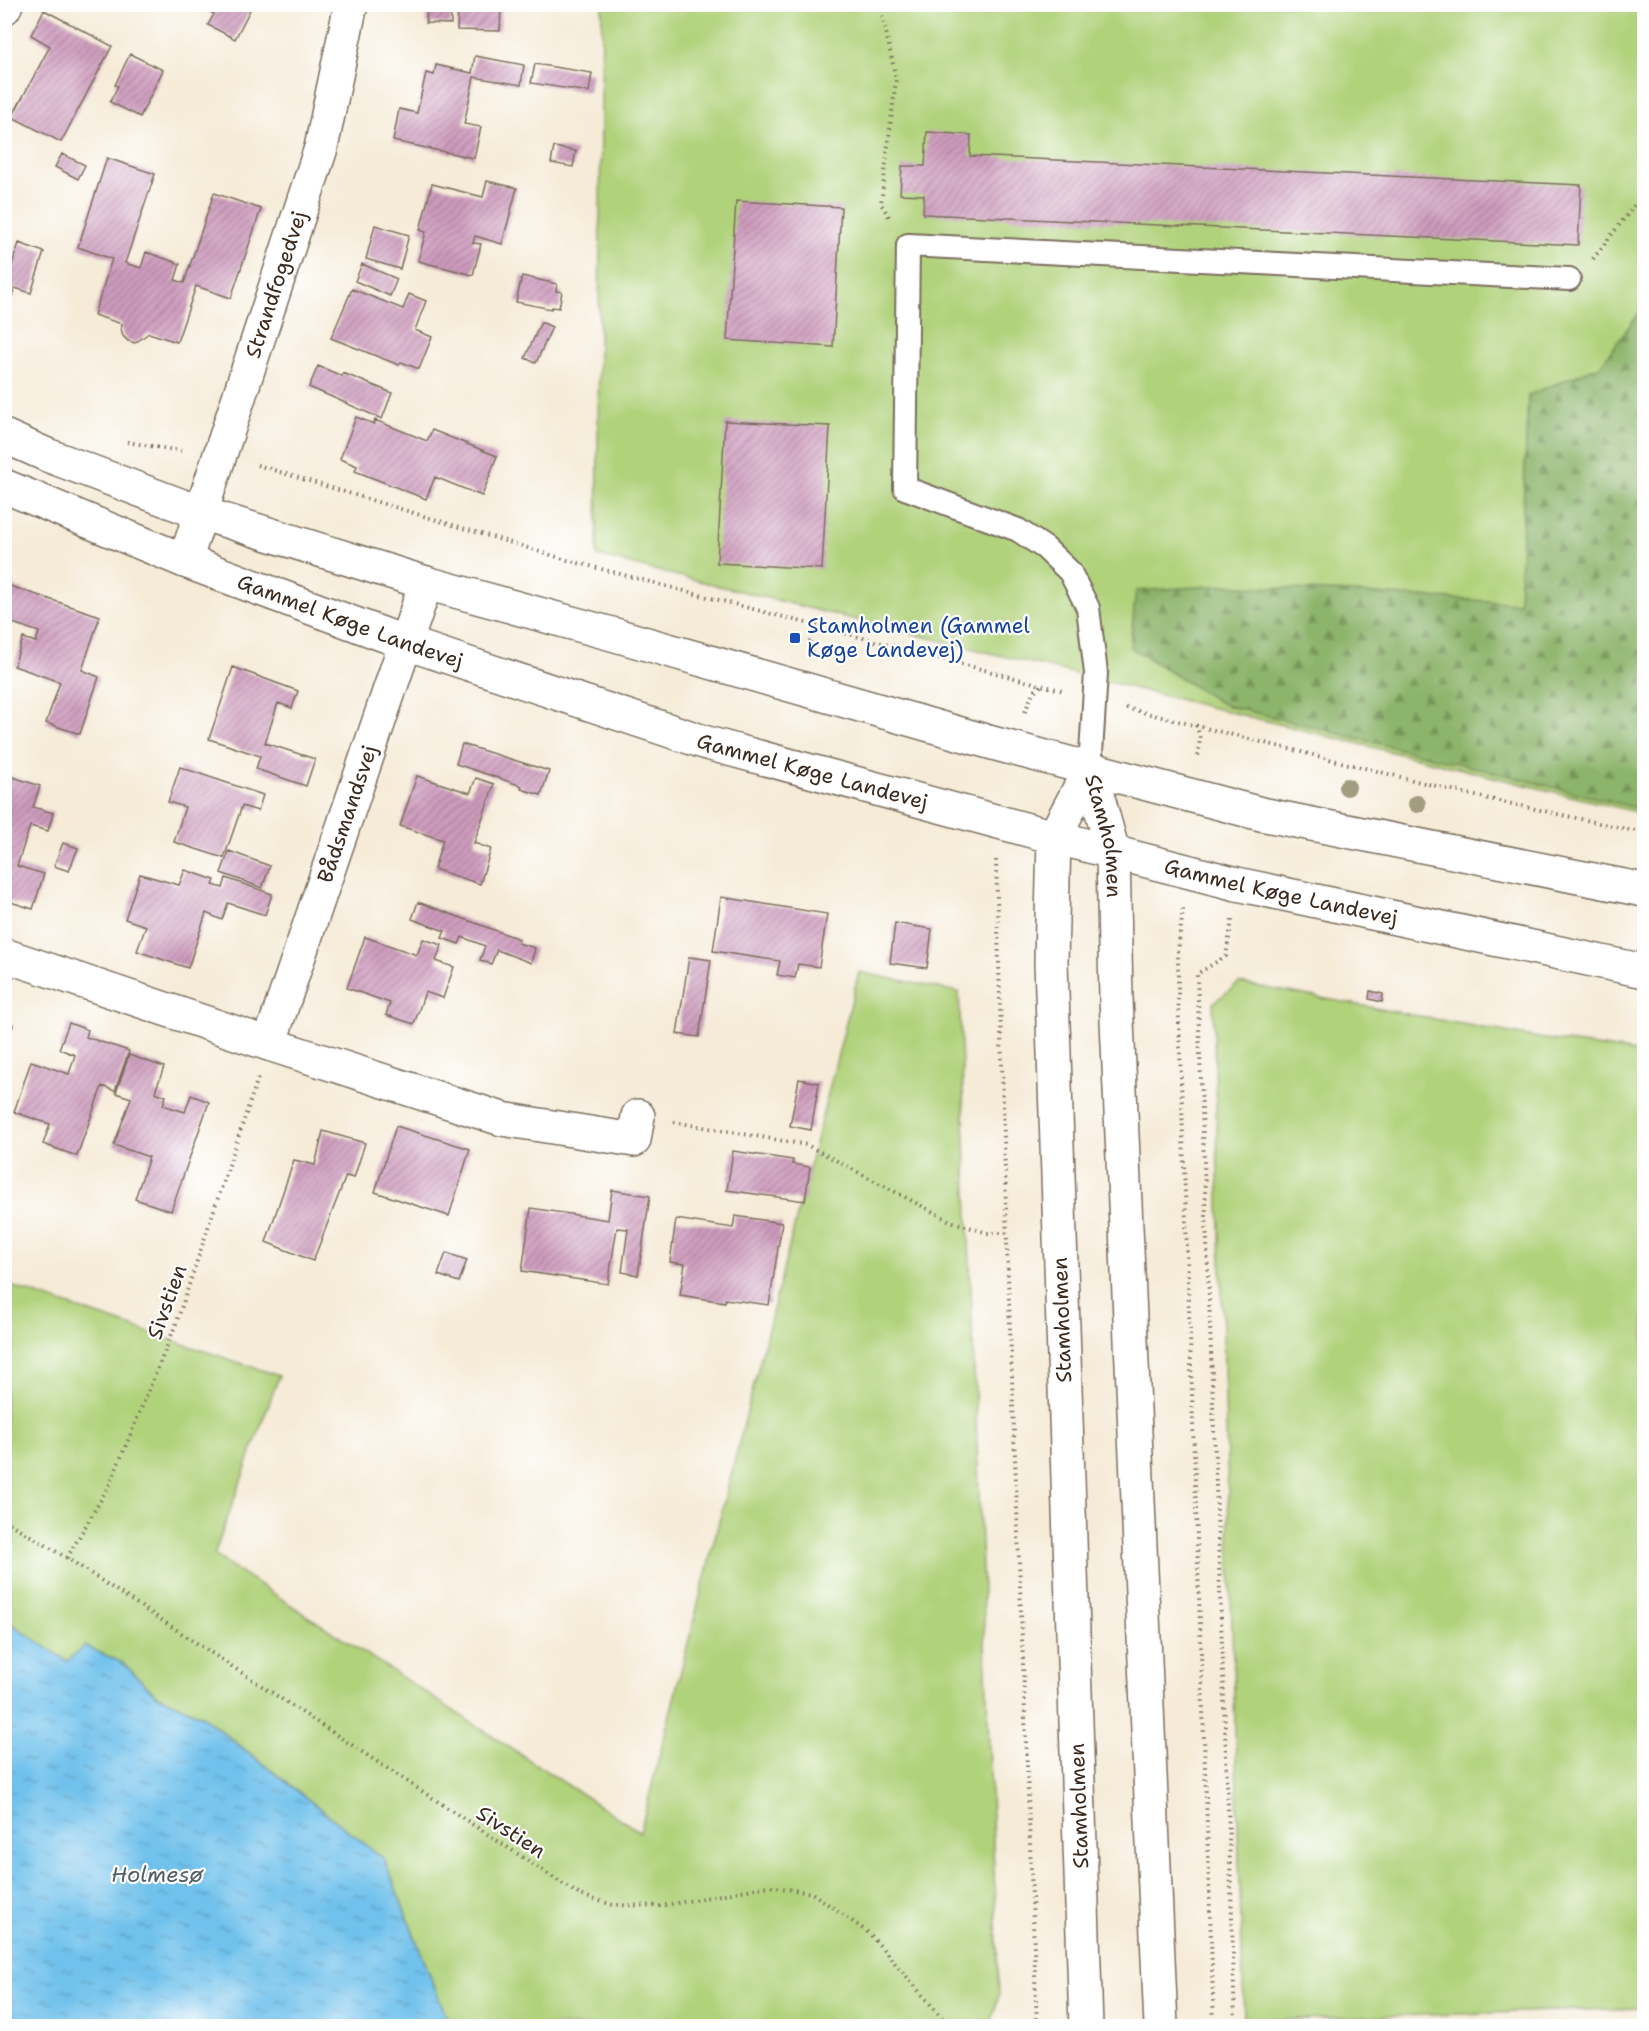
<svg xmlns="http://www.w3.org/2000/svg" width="1649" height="2031" font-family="'Shantell Sans',sans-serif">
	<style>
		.green { fill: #b0d27a; stroke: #767e4c; stroke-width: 1.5 }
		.forest { fill: url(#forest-firs); stroke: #646f44; stroke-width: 1.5 }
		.water { fill: url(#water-ripples); stroke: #567685; stroke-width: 1.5 }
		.building { fill: url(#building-hatch) }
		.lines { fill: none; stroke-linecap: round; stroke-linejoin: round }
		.lane-casing { stroke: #7c6e5f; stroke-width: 26 }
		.street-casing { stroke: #7c6e5f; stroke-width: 36 }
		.secondary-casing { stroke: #7c6e5f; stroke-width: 36 }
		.path { stroke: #7c6e5f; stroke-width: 4; stroke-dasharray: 1.5 4.5; stroke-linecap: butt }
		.lane { stroke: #fff; stroke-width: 22 }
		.street { stroke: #fff; stroke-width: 33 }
		.secondary { stroke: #fff; stroke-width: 33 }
		.tree { fill: #a29c81 }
		.transit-dot { fill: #1a4fb4; stroke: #fff; stroke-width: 2 }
		.labels { text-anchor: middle; stroke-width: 4.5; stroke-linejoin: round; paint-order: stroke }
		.street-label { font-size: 21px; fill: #3b2a1e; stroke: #fff }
		.transit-label { font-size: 21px; fill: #164399; stroke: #fff; text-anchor: start }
		.water-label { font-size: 22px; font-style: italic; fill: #4e5f66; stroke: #fff }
	</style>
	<defs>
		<pattern id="forest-firs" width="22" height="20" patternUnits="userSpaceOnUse" patternTransform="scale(1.5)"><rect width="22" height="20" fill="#8cb46a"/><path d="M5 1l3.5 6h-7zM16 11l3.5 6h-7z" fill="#749357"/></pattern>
		<pattern id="water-ripples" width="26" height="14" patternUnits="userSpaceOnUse" patternTransform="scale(1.5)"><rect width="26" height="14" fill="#70c1ec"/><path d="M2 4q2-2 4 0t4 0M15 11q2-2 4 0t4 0" fill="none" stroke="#5d9dbf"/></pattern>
		<pattern id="building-hatch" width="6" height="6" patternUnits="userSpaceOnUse" patternTransform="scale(1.5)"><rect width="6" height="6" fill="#ce9bbd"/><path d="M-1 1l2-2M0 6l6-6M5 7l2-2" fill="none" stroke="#a87f99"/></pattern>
	</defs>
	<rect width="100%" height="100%" fill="#fff"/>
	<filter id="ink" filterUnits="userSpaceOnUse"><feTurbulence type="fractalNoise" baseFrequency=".0167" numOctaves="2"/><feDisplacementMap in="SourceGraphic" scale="12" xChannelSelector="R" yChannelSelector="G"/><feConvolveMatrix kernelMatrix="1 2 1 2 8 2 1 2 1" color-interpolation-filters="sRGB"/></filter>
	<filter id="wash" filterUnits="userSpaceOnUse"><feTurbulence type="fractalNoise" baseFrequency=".008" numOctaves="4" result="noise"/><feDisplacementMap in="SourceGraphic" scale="24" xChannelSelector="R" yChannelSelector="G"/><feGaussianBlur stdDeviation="1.35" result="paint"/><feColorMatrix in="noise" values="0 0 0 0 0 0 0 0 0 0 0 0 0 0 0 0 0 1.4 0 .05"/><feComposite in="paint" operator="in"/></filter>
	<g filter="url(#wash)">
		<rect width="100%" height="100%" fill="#f5ebd7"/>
		<!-- green -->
		<path class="green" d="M602,5H1644V814L597,556Z
			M859,972L959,992L999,1995L990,2026H450L384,1859L202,1716L156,1695L123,1663L67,1661L5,1619V1284L279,1376L214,1555L640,1832Z
			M1239,983L1538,1038L1644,1053V2008L1244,2021L1213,1003Z"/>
		<!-- forest -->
		<path class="forest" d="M1644,306V810L1224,705L1130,647L1136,591L1227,585L1519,603L1528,395L1600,366Z"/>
		<!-- water -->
		<path class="water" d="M4,1619L67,1661L85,1646L123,1663L156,1695L202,1716L384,1859L450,2026H5Z"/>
		<g id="blocks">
			<!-- building -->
			<path class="building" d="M195,4H253L235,39L208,25L214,14Z
				M421,4H501L500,31L457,30L458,8L451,7V24L426,23L427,7Z
				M44,10L112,46L61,142L12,117L50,46L31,35Z
				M130,54L163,70L140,117L110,102L118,86L115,85Z
				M475,56L524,65L521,85L474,77L464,124L481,127L474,158L393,141L399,109L417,113L426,73L434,75L436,65L472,73Z
				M535,64L592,73L589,92L531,83Z
				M927,132L971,135L970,156L1581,185L1578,245L923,214L924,195L900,194L902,166H925Z
				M554,147L576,151L573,167L551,163Z
				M62,154L85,165L78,179L55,167Z
				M107,158L155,174L125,263L141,268L146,252L180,264L175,280L184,283L214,193L261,209L231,298L196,286L177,342L149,333L135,343L128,341L123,336L121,329L122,324L94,315L112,259L78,247Z
				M487,181L517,188L502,244L475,236L473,243L481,244L473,275L418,261L426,232L420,230L432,184L483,197Z
				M736,201L841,207L833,347L727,340Z
				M375,225L409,235L400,269L366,259Z
				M19,243L44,252L31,293L15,288L4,317V265L11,267Z
				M362,264L397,279L390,296L355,281Z
				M522,276L557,284L556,291L562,292L559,308L552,307L551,309L516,302Z
				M352,289L403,309L409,294L426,301L415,330L432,337L419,369L401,362L399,365L331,338Z
				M541,322L552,327L536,363L525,358Z
				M318,366L342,376L343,373L392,393L382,419L309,387Z
				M356,417L374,424L375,420L427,441L432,430L497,456L482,496L435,477L426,499L355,471L357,466L340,459Z
				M725,421L830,426L822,569L717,563Z
				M7,585L100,616L82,670L99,677L80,734L46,723L60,682L14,666L23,638L36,642L39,632L4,620V586Z
				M233,667L298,691L292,708L278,703L265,743L315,759L306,786L256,769L260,756L209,739Z
				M462,744L549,771L541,795L521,789L522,786L456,764Z
				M180,767L263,795L258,811L242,806L224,858L174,842L185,807L168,802Z
				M4,774L40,786L33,807L53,813L48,831L30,826L17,866L44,874L33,909L4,900Z
				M417,776L470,793L476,778L494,784L474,843L491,849L480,884L434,869L443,840L400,826Z
				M63,843L78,848L69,871L54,866Z
				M229,851L270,866L262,888L221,873Z
				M185,870L215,880L213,885L223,888L226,878L272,894L265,915L228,903L222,920L206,913L188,968L137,951L146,926L125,919L140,874L179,885Z
				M721,897L827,914L819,967L798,964L795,978L777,975L780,961L713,951Z
				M418,902L519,939L518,943L535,948L531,963L497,950L491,964L480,960L485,946L462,937L459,944L442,938L445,931L412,919Z
				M895,923L932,929L927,968L890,963Z
				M365,937L417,955L423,939L442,945L436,961L454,967L443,998L425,992L414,1024L386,1015L390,1003L347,988Z
				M689,957L711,960L699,1037L677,1034Z
				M1370,991L1383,994L1382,1002L1369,999Z
				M5,1022L13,1025L5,1049Z
				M69,1023L88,1030L86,1037L129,1051L115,1091L102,1086L77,1156L43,1144L50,1124L14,1112L31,1061L69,1074L75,1055L59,1049Z
				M129,1055L164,1067L155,1092L166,1096L163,1105L185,1112L191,1095L209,1102L171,1211L135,1199L149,1157L114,1145L131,1098L116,1093Z
				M799,1079L819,1083L811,1130L790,1126Z
				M396,1126L470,1149L449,1216L375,1192Z
				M323,1131L365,1143L354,1178L346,1176L313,1261L266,1242L294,1160L315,1165Z
				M733,1151L793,1160L792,1164L810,1167L805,1201L727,1190Z
				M612,1190L650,1196L638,1275L622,1272L628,1229L617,1228L608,1284L522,1271L531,1208L608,1220Z
				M735,1216L782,1223L769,1305L725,1299V1302L680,1295L685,1264L670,1262L676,1219L733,1228Z
				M446,1253L467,1260L459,1282L438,1275Z"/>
		</g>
	</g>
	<g filter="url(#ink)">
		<use href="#blocks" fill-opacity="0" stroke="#7c6e5f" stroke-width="1.5"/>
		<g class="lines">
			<defs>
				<path id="lane" d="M1090,769L1096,673L1088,608L1070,572L1045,548L1018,530L905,488L908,245L1569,279"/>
				<g id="street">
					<path d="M4,8L6,4"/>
					<path id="s1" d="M185,561L321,148L351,4"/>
					<path d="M4,955L269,1044L502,1119L634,1140L638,1116"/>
					<path id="s2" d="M269,1044L426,583"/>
				</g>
				<g id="secondary">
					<path d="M4,436L47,455L201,513L426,583L612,634L996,744L1261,814L1644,890"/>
					<path id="s3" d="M4,486L185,561L406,643L707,743L1054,837L1237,884L1644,971"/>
					<path id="s4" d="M1090,769L1113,852L1116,998L1161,2026"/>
					<path d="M1086,2026L1051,962L1054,837L1090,769"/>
				</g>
			</defs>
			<!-- lane casing -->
			<use href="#lane" class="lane-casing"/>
			<!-- street casing -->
			<use href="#street" class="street-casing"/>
			<!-- secondary casing -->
			<use href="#secondary" class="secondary-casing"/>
			<!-- path -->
			<path class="path" d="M880,4L896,79L881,204L891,220
				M1593,259L1644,193
				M127,442L181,451
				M257,465L567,560L1064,691
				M810,642L815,626
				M1126,708L1476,796L1644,833
				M1025,712L1033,692L1041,686
				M1196,725L1200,736L1198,758
				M996,860L1008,1276L1037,2026
				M1183,909L1178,951V992L1214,2026
				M1232,920L1226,956L1197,974L1232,1916L1235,2026
				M674,1122L807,1145L950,1221L987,1233H1006
				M4,1520L67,1558L580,1895L613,1905L661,1906L769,1886L812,1893L869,1933L949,2026
				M67,1558L110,1484L176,1324L258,1078"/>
			<!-- lane -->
			<use href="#lane" class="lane"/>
			<!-- street -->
			<use href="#street" class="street"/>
			<!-- secondary -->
			<use href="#secondary" class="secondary"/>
		</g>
		<!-- trees -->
		<g class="tree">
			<circle cx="1347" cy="787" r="9"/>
			<circle cx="1417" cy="804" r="9"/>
		</g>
	</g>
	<!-- markers -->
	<rect class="transit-dot" x="789" y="632" width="12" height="12" rx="3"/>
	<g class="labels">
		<!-- street labels -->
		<g class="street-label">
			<text dy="7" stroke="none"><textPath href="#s1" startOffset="291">Strandfogedvej</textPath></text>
			<text dy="7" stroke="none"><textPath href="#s3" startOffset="372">Gammel Køge Landevej</textPath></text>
			<text dy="7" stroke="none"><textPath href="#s3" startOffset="858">Gammel Køge Landevej</textPath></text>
			<text dy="7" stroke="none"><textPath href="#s2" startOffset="243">Bådsmandsvej</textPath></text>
			<text dy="7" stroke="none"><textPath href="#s4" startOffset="69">Stamholmen</textPath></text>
			<text dy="7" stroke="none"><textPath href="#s3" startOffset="1342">Gammel Køge Landevej</textPath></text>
			<text transform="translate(167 1302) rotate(-70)" y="7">Sivstien</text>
			<text transform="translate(1062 1320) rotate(-92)" y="7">Stamholmen</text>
			<text transform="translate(1079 1806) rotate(-92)" y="7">Stamholmen</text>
			<text transform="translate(511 1832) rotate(33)" y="7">Sivstien</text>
		</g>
		<!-- transit labels -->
		<g class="transit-label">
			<text x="807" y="633">Stamholmen (Gammel<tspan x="807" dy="24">Køge Landevej)</tspan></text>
		</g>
		<!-- water labels -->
		<g class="water-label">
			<text x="157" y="1882">Holmesø</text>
		</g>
	</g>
	<!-- margin -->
	<rect width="1649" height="2031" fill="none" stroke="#fff" stroke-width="24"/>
</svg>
